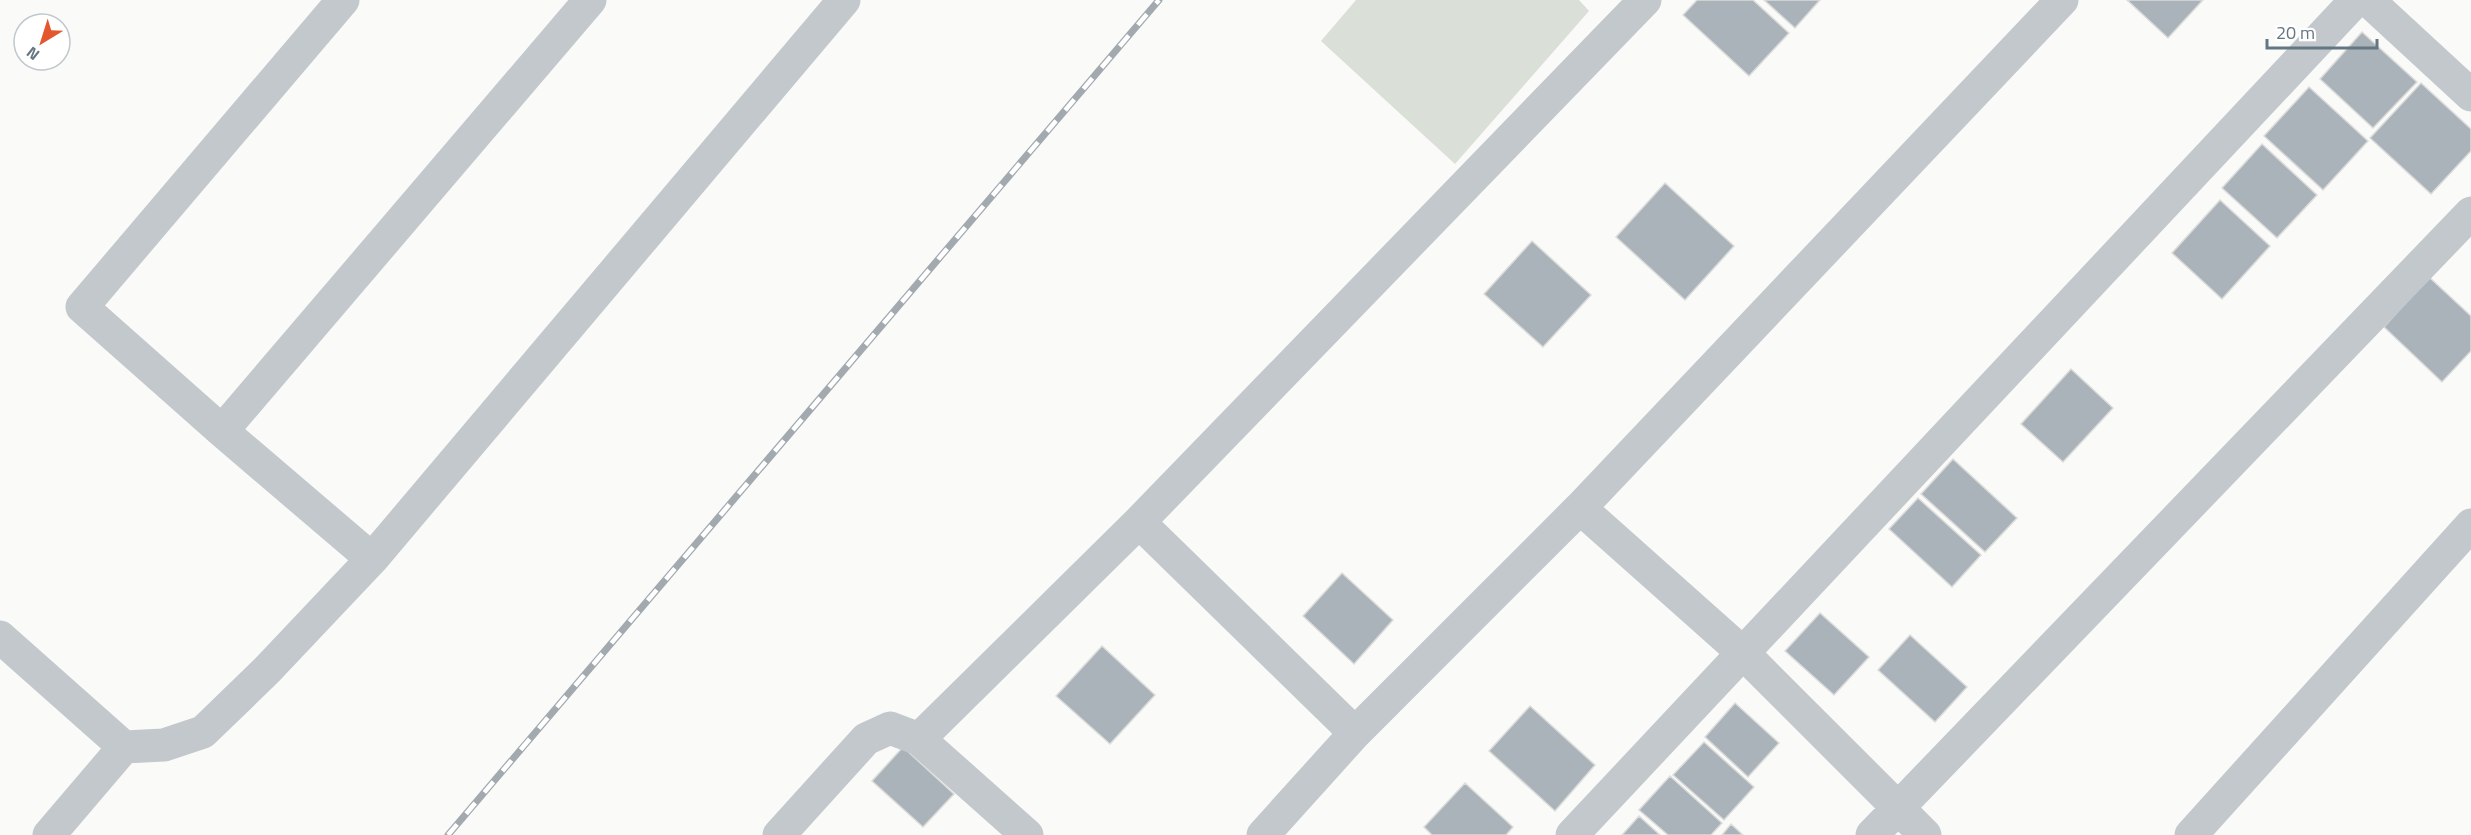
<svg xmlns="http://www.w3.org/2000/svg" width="2471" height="835" font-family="'Titillium Web',sans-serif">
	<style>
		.green { fill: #dadfd7 }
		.building { fill: #aab3b9; stroke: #dcdcda; stroke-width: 1.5 }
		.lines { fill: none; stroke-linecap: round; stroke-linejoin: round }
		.minor { stroke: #c3c8cc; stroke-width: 33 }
		.rail-casing { stroke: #a2aab0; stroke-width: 7 }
		.rail { stroke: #fff; stroke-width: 4.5; stroke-dasharray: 14; stroke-linecap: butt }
	</style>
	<rect width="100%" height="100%" fill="#fafaf8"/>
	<!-- green -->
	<path class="green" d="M1356,0H1579L1589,11L1455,164L1321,41Z"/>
	<!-- building -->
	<path class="building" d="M1697,0H1753L1789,33L1749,76L1683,15Z
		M1764,0H1820L1795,28Z
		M2127,0H2203L2168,38Z
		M2362,32L2417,82L2373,128L2320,79Z
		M2421,83L2471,129V151L2431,194L2370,138Z
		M2309,87L2368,141L2323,190L2264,136Z
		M2262,144L2317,195L2277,238L2222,188Z
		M1665,183L1734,246L1685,300L1616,237Z
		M2220,200L2270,246L2222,299L2172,253Z
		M1532,241L1591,295L1543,347L1484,294Z
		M2429,277L2471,316V351L2442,382L2384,327Z
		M2071,369L2113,408L2063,462L2021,424Z
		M1953,459L2017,518L1985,552L1921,494Z
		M1918,498L1981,555L1952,587L1889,529Z
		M1342,573L1393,620L1354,664L1303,616Z
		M1820,613L1869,657L1834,695L1785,651Z
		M1910,635L1967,687L1935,722L1878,670Z
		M1102,646L1155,695L1110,744L1056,696Z
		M1735,703L1779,743L1748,777L1705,737Z
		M1530,706L1595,765L1555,811L1489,751Z
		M1704,742L1754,787L1724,820L1673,775Z
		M903,747L954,794L923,827L872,781Z
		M1670,776L1722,823L1711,835H1668L1639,810Z
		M1465,783L1513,827L1506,835H1432L1424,827Z
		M1639,816L1660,835H1622Z
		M1731,824L1743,835H1722Z"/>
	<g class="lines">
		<!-- minor -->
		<path class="minor" d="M343,0L82,307L222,431L372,559L844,0
			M2368,0L2471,95
			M222,431L590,0
			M1580,508L1743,653L1925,835
			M1139,522L1355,733
			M0,637L124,747L164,745L203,732L267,670L372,559
			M919,739L1139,522L1645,0
			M49,835L124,747
			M779,835L866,739L890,728L919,739L1027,835
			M1263,835L1355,733L1580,508L2062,0
			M1572,835L2356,0
			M1872,835L2471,213
			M2191,835L2471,525"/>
		<defs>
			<path id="rail" d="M448,835L1159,0"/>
		</defs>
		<!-- rail casing -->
		<use href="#rail" class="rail-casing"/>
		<!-- rail -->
		<use href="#rail" class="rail"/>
	</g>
	<!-- north arrow -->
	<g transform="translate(42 42) rotate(218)"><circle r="28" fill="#ffffff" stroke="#c1c8cd" stroke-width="1.5"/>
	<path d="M0-4.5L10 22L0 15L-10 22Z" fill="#e4572e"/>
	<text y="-9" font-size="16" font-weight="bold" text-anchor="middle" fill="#657683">N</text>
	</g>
	<!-- scale -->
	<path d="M2267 39v9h110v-9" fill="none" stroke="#657683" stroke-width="3"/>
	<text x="2276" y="39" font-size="18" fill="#657683" stroke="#ffffff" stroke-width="4.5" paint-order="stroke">20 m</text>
</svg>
